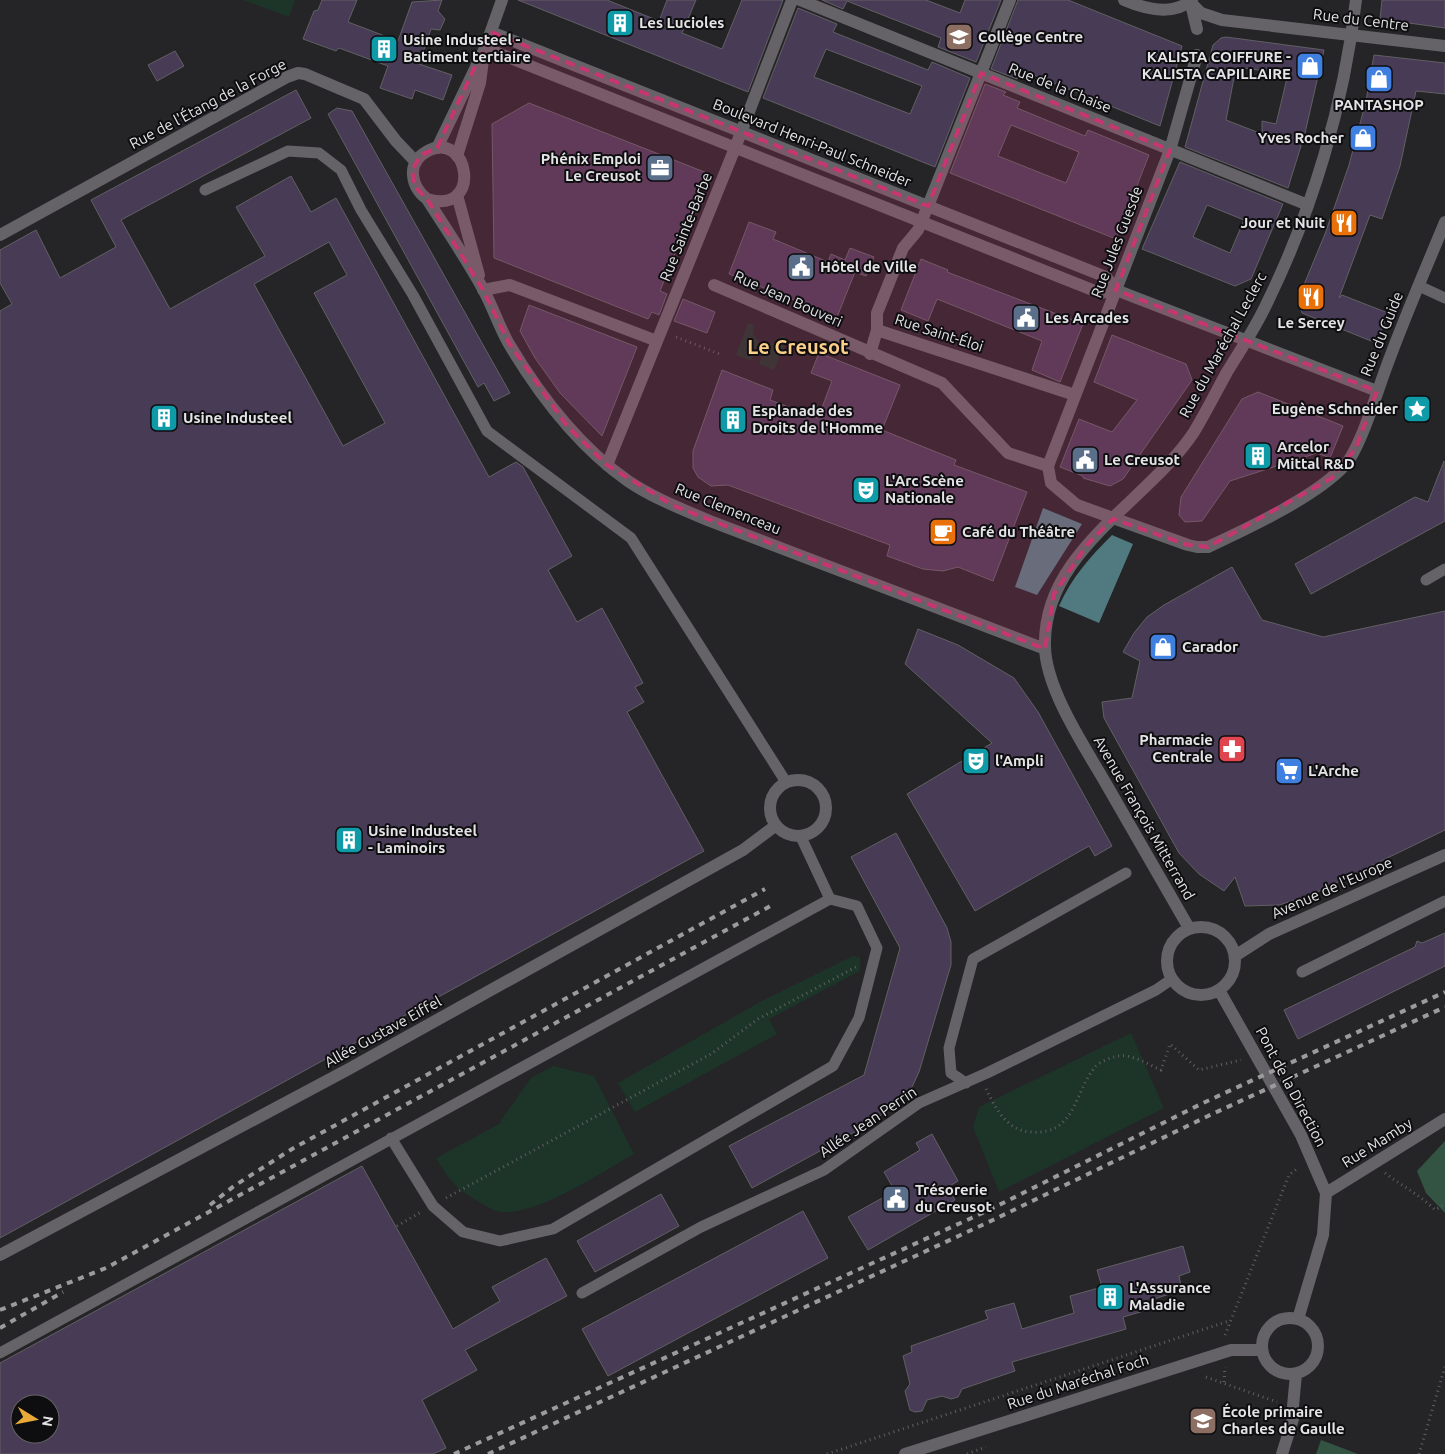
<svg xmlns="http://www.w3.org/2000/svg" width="1445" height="1454" font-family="Ubuntu,sans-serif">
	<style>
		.green { fill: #1d3528 }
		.forest { fill: #345443 }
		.water { fill: #507a7f }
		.building { fill: #483b55; stroke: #626064; fill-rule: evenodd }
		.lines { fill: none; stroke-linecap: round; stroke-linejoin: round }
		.path { stroke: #5f5e61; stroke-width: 3; stroke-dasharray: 1 4; stroke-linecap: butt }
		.lane { stroke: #656367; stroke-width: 11 }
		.street { stroke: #656367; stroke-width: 12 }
		.secondary { stroke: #656367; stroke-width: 12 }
		.rail { stroke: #9b9a9c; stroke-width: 4; stroke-dasharray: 6 6; stroke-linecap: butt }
		.marked { fill: #c73670; fill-opacity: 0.2; stroke: #c73670; stroke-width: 4; stroke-dasharray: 10 6; stroke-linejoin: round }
		.labels { text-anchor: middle; stroke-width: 4; stroke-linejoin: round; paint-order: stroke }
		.street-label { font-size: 15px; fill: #e4e3e5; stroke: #0e0d0f }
		.poi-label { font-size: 15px; font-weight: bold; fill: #e4e3e5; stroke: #0e0d0f; text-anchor: start }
		.district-label { font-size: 20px; font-weight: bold; fill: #fbcf8a; stroke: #0e0d0f }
	</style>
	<rect width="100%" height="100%" fill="#252427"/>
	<!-- green -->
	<path class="green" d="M243,0H295L289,17Z
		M748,323L754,325L753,334L759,341L751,361L736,355Z
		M781,336L787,338L774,370L759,364L766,344L775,343Z
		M853,956L860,957V971L769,1019L777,1034L635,1112L618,1083L760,1002Z
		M1131,1033L1164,1108L999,1192L973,1127L979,1107Z
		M553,1066L594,1076L634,1154C602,1172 539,1215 502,1212C492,1211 483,1204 474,1199C456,1189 446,1176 436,1158L501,1123V1120L531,1078Z"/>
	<!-- forest -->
	<path class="forest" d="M1445,1141V1213L1426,1193L1417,1171Z
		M1321,1440L1358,1454H1316Z"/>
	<!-- water -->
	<path class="water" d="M1043,508L1082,524L1037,595L1015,587Z
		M1112,535L1133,544L1099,623L1059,606C1072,577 1090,557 1112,535Z"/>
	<!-- building -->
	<path class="building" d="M322,0H357L348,22L398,41L412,2L442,0L438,11L445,19L440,30L431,29L419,64L452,75L443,100L415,90L412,99L380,88L388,66L339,48L336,51L303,39L314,11L318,10Z
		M518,0H607L659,21L667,0H696L682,33L722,49L742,0H783L748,92Z
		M822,0H926L960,13L965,0H1001L976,62L938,47L941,38L847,1L843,9Z
		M1018,0H1068L1182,46L1160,126L1024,71L1017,79L991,69Z
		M1382,0H1445V28L1380,19Z
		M798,8L837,24L833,32L928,70L932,62L970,78L935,167L763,98ZM826,49L922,86L910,114L814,77Z
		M1226,37L1324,50L1305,133L1288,188L1185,147L1213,45L1221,38ZM1236,67L1288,74L1276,124L1262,121V134L1226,120Z
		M175,51L184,66L157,81L148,65Z
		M1374,55L1445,63V94L1416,91L1400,166L1382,219L1370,215L1339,298L1342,295L1388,313L1376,343L1302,313L1298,299L1325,234L1349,165L1366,101Z
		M985,84L1006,92L1003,95L1020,102L1017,108L1085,136L1088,130L1149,155L1116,239L950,173ZM1011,125L1079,152L1066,183L998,156Z
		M296,90L311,118L121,220L170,309L265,256L236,207L291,176L311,212L336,198L489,477L516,462L523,467L572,556L548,570L577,622L602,608L643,683L635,687L644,702L627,712L704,851L0,1238V311L12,304L0,283V250L36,230L60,278L116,247L91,200ZM329,242L347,275L314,293L385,423L343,446L254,284Z
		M529,103L707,173L660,291L667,294L659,315L652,312L648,319L494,258L492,124Z
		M337,108L352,111L510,393L494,401L484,383L478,387L328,114Z
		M1180,162L1283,204L1251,279L1235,286L1142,249ZM1207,205L1244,220L1230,253L1193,237Z
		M749,222L776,232L773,239L828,262L831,254L845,260L850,248L874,257L866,276L855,272L837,317L729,274Z
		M921,259L948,270L947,272L1083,324L1060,382L1032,370L1042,341L937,299L928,321L901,310Z
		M683,299L715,312L707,333L674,321Z
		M529,305L637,347L602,436L560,393L535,358L520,331Z
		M1112,335L1186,364L1192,380L1123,479L1110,486L1083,478V476L1060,467L1079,419L1112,432L1137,400L1094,382Z
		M819,353L900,385L882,430L956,460L954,465L1027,492L993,581L958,567L943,571L923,569L887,556L890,545L728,485L711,486L698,477L693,468V451L722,370L773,390L770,400L818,418L832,381L811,373Z
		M1258,392L1343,426L1330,458L1317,453L1230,481L1202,521L1185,522L1179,515L1181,497L1242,399Z
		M1444,461L1445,521L1311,594L1295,564L1415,497L1428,502Z
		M1232,567L1262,620L1323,637L1445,611V830L1309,896L1279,905L1245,906L1235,877L1224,891L1199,874L1179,853L1104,718L1102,702L1132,698L1140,661L1123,652L1134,633L1147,617L1164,605Z
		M918,629L958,645L1014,678L1038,712L1112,846L1095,856L1089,846L975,911L907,794L992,743L905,664Z
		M896,833L947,928L951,942V965L919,1072L912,1087L873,1122L752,1188L729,1146L864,1075L900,948L851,857Z
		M1445,933V966L1298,1039L1284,1010L1415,947L1417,941L1422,943Z
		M932,1134L958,1181L948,1187L955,1200L868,1250L848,1217L895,1191L884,1172L920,1150L916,1143Z
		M362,1166L453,1329L500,1301L492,1287L546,1258L567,1296L465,1350L477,1370L422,1400L446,1448L433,1454H0V1363ZM20,1404H50V1434H20Z
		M661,1194L679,1226L595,1272L577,1241Z
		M803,1211L828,1258L608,1376L582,1329Z
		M1183,1246L1190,1272L1179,1276L1182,1290L1151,1300L1154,1308L1123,1317L1126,1329L1012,1362L1015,1371L962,1389L958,1397L951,1399L942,1396L927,1400L922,1411L915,1412L910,1410L905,1391L910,1384L903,1356L912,1352L911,1346L988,1319L985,1311L1014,1303L1022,1329L1074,1313L1070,1296L1102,1287L1097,1270Z"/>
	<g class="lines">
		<!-- path -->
		<path class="path" d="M676,337L722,355
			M986,1089C995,1107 1006,1130 1030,1132C1076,1136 1074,1092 1095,1067C1098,1063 1109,1058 1114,1057C1130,1052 1147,1064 1161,1070L1170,1044L1199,1070L1241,1060
			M1385,1173C1402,1186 1420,1195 1435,1210L1445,1204
			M446,1198L711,1054L758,1019L856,967
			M397,1226L421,1212
			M1225,1335L1289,1175L1298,1168
			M1206,1377L1277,1402
			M1224,1382L1225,1367
			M827,1454L1229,1321
			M967,1454L986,1447
			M1419,1454L1445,1367"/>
		<!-- lane -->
		<path class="lane" d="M205,190L288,151L319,153L341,170L361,210L413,295L487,431L631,538L786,782
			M1419,286L1445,298
			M1426,580L1445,569
			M1302,972L1445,901
			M966,1083L951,1073L949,1048L973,959L1126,873
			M391,1138L433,1206L463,1232L500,1241L553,1229L833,1066L859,1018L877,948L857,906L830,899
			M582,1293L701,1227L824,1170L919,1103L987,1073L1156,990L1172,979
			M0,1353L830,899L801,837"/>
		<!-- street -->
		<path class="street" d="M800,0L1308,205
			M1010,0L928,206L918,230L903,248L877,313V330L1075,395
			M1124,0C1145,9 1173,16 1192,0
			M1190,2L1201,13L1222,20L1445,46
			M1191,4L1197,29
			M491,32L1106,277L1116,290
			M485,48L1100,293L1116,290L1377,391
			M1197,55L1170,150L1048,466L1051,483L1077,505L1188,545L1197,547H1208C1247,529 1317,496 1345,465C1361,448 1379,385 1389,360C1406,314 1426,268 1445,222
			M437,148L485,48L502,0
			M457,156L480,83L483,60
			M714,285L942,383L1008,453L1048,466
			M483,290L510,285L657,341
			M870,354L877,330
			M607,465L735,148L792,0
			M770 808a28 28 0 1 1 56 0a28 28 0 1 1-56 0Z
			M1235,956L1269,934L1445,855
			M0,1255L347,1070L743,850L775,826"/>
		<!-- secondary -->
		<path class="secondary" d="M457,195L479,275
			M427,199C484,216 469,127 426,152C406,163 411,187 427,199C446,229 466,258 483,289C493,307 499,327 509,344C540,396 578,446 628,481C653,498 682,509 710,521L1045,649
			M0,235L287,77L298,73L305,74L364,99L396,141L416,162
			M1167 961a34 34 0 1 1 68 0a34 34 0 1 1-68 0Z
			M1189,928C1161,879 1133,830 1105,782C1084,746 1046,689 1045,647C1042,551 1147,503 1194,432C1206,412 1216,392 1227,372C1241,349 1256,327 1267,303C1313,209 1344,104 1356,0
			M1219,990L1301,1135L1326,1193L1323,1235L1298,1319
			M1326,1193L1445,1119
			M1262 1346a28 28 0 1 1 56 0a28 28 0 1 1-56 0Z
			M905,1454L1231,1350H1262
			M1282,1454L1294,1416L1293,1406L1296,1374"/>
		<!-- rail -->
		<path class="rail" d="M210,1205L234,1186L292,1149L765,889
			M0,1310L106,1268L774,904
			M0,1328L63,1292
			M454,1454L989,1210L1203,1103L1445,992
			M488,1454L993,1220L1208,1116L1445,1007"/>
	</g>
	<!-- marked area -->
	<path class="marked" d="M491,32L928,206L981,73L1170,150L1116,290L1377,391L1356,448L1332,478L1208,547L1188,545L1113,519L1087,545L1054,594L1045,649L674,506L607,465L567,426L509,343L483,290L427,199L415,187L412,170L421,155L437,148Z"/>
	<!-- icons -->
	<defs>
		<symbol id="building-square" viewBox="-11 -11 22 22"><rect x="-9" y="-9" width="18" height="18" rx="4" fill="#0f9aa8" stroke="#0e0d0f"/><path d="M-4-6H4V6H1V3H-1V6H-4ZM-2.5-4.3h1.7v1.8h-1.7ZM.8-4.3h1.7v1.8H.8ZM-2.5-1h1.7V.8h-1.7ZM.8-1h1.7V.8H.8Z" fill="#fff"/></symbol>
		<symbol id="school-square" viewBox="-11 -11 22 22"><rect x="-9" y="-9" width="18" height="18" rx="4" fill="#8d6e63" stroke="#0e0d0f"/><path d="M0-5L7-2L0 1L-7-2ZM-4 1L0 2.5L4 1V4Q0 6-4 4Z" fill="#fff"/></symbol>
		<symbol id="shop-square" viewBox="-11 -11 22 22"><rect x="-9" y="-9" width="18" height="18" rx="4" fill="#3f7fe0" stroke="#0e0d0f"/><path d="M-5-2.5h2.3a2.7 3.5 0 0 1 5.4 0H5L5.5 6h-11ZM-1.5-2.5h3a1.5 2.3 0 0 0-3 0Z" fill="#fff"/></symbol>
		<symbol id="office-square" viewBox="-11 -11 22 22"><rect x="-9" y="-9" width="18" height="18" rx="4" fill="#5c6f8a" stroke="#0e0d0f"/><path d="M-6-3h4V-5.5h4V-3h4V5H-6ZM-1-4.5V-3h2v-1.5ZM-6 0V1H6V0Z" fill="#fff"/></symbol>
		<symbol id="restaurant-square" viewBox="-11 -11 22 22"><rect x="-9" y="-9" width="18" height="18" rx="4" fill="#e8710a" stroke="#0e0d0f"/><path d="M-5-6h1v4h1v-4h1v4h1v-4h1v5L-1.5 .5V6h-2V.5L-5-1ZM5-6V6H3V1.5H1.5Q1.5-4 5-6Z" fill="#fff"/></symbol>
		<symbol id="civic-square" viewBox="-11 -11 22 22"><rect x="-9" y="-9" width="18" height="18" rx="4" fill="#5c6f8a" stroke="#0e0d0f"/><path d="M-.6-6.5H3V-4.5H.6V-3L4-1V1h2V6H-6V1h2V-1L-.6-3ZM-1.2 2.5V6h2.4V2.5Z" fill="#fff"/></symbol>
		<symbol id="sight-square" viewBox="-11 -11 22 22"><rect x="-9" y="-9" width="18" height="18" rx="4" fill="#0f9aa8" stroke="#0e0d0f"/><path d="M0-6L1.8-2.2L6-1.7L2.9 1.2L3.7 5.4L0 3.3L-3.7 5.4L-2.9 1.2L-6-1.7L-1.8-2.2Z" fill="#fff"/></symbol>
		<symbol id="theatre-square" viewBox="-11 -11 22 22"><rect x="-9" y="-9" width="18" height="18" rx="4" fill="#0f9aa8" stroke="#0e0d0f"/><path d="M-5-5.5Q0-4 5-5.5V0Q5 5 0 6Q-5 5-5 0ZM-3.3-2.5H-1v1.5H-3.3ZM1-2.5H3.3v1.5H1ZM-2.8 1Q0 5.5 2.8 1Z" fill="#fff"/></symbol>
		<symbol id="cafe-square" viewBox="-11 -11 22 22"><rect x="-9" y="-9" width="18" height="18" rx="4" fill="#e8710a" stroke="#0e0d0f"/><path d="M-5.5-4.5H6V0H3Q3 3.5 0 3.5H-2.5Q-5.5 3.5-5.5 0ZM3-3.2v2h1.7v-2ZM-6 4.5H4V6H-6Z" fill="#fff"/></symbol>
		<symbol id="pharmacy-square" viewBox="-11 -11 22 22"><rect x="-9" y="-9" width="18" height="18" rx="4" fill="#e0444e" stroke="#0e0d0f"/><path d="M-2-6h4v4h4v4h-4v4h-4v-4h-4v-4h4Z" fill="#fff"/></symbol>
		<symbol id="supermarket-square" viewBox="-11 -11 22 22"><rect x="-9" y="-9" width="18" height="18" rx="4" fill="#3f7fe0" stroke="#0e0d0f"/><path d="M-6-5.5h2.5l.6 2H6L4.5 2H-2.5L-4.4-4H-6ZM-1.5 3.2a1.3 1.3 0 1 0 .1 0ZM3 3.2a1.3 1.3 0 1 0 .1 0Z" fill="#fff"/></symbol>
	</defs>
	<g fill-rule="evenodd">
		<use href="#building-square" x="604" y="7" width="32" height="32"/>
		<use href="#school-square" x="943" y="21" width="32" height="32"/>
		<use href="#building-square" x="368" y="33" width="32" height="32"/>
		<use href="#shop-square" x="1294" y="50" width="32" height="32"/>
		<use href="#shop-square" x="1363" y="63" width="32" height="32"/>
		<use href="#shop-square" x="1347" y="122" width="32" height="32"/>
		<use href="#office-square" x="644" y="152" width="32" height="32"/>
		<use href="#restaurant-square" x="1328" y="207" width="32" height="32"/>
		<use href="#civic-square" x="785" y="251" width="32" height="32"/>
		<use href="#restaurant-square" x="1295" y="281" width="32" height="32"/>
		<use href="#civic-square" x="1010" y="302" width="32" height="32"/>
		<use href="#sight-square" x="1401" y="393" width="32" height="32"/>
		<use href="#building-square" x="148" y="402" width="32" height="32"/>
		<use href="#building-square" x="717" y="404" width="32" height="32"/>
		<use href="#building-square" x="1242" y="440" width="32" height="32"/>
		<use href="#civic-square" x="1069" y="444" width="32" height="32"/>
		<use href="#theatre-square" x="850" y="474" width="32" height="32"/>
		<use href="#cafe-square" x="927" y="516" width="32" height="32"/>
		<use href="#shop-square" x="1147" y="631" width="32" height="32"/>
		<use href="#pharmacy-square" x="1216" y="733" width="32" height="32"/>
		<use href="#theatre-square" x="960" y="745" width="32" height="32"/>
		<use href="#supermarket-square" x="1273" y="755" width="32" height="32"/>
		<use href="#building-square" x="333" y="824" width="32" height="32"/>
		<use href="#civic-square" x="880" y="1183" width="32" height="32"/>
		<use href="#building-square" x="1094" y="1281" width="32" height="32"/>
		<use href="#school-square" x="1187" y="1405" width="32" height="32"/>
	</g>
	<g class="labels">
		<!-- street labels -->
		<g class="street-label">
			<text transform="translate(1361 20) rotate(7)" y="5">Rue du Centre</text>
			<text transform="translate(1060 88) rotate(22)" y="5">Rue de la Chaise</text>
			<text transform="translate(208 104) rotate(-28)" y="5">Rue de l'Étang de la Forge</text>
			<text transform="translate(812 143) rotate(22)" y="5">Boulevard Henri-Paul Schneider</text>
			<text transform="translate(686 227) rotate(-68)" y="5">Rue Sainte-Barbe</text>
			<text transform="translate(1117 242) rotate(-69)" y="5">Rue Jules Guesde</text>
			<text transform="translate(788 299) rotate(24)" y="5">Rue Jean Bouveri</text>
			<text transform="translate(939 333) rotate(18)" y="5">Rue Saint-Éloi</text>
			<text transform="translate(1382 334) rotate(-68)" y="5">Rue du Guide</text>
			<text transform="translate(1223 345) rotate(-61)" y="5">Rue du Maréchal Leclerc</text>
			<text transform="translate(728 509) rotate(22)" y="5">Rue Clemenceau</text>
			<text transform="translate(1144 818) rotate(60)" y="5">Avenue François Mitterrand</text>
			<text transform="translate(1332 888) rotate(-24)" y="5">Avenue de l'Europe</text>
			<text transform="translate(383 1032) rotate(-29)" y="5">Allée Gustave Eiffel</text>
			<text transform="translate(1291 1087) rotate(62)" y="5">Pont de la Direction</text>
			<text transform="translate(868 1122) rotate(-34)" y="5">Allée Jean Perrin</text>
			<text transform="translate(1377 1143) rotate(-32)" y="5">Rue Mamby</text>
			<text transform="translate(1078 1382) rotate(-18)" y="5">Rue du Maréchal Foch</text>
		</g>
		<!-- poi labels -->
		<g class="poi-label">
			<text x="639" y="28">Les Lucioles</text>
			<text x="978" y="42">Collège Centre</text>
			<text x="403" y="45">Usine Industeel -<tspan x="403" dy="17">Batiment tertiaire</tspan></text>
			<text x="1291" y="62" text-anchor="end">KALISTA COIFFURE -<tspan x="1291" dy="17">KALISTA CAPILLAIRE</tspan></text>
			<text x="1379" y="110" text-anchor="middle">PANTASHOP</text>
			<text x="1344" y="143" text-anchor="end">Yves Rocher</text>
			<text x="641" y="164" text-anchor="end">Phénix Emploi<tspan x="641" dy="17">Le Creusot</tspan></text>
			<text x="1325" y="228" text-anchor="end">Jour et Nuit</text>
			<text x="820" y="272">Hôtel de Ville</text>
			<text x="1045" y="323">Les Arcades</text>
			<text x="1311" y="328" text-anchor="middle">Le Sercey</text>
			<text x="1398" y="414" text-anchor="end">Eugène Schneider</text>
			<text x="752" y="416">Esplanade des<tspan x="752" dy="17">Droits de l'Homme</tspan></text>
			<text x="183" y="423">Usine Industeel</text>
			<text x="1277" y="452">Arcelor<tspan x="1277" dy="17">Mittal R&amp;D</tspan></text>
			<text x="1104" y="465">Le Creusot</text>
			<text x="885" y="486">L'Arc Scène<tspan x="885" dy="17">Nationale</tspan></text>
			<text x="962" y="537">Café du Théâtre</text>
			<text x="1182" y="652">Carador</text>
			<text x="1213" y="745" text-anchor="end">Pharmacie<tspan x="1213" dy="17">Centrale</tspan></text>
			<text x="995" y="766">l'Ampli</text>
			<text x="1308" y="776">L'Arche</text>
			<text x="368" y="836">Usine Industeel<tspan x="368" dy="17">- Laminoirs</tspan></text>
			<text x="915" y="1195">Trésorerie<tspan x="915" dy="17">du Creusot</tspan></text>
			<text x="1129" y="1293">L'Assurance<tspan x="1129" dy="17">Maladie</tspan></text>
			<text x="1222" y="1417">École primaire<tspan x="1222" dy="17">Charles de Gaulle</tspan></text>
		</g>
		<!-- district labels -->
		<g class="district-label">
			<text x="798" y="354">Le Creusot</text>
		</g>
	</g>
	<!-- north arrow -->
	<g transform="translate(35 1419) rotate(100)"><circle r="24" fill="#0e0d0f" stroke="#646365"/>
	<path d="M0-4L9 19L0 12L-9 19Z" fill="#e9aa38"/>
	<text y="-8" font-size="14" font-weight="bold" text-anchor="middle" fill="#e4e3e5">N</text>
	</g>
</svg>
